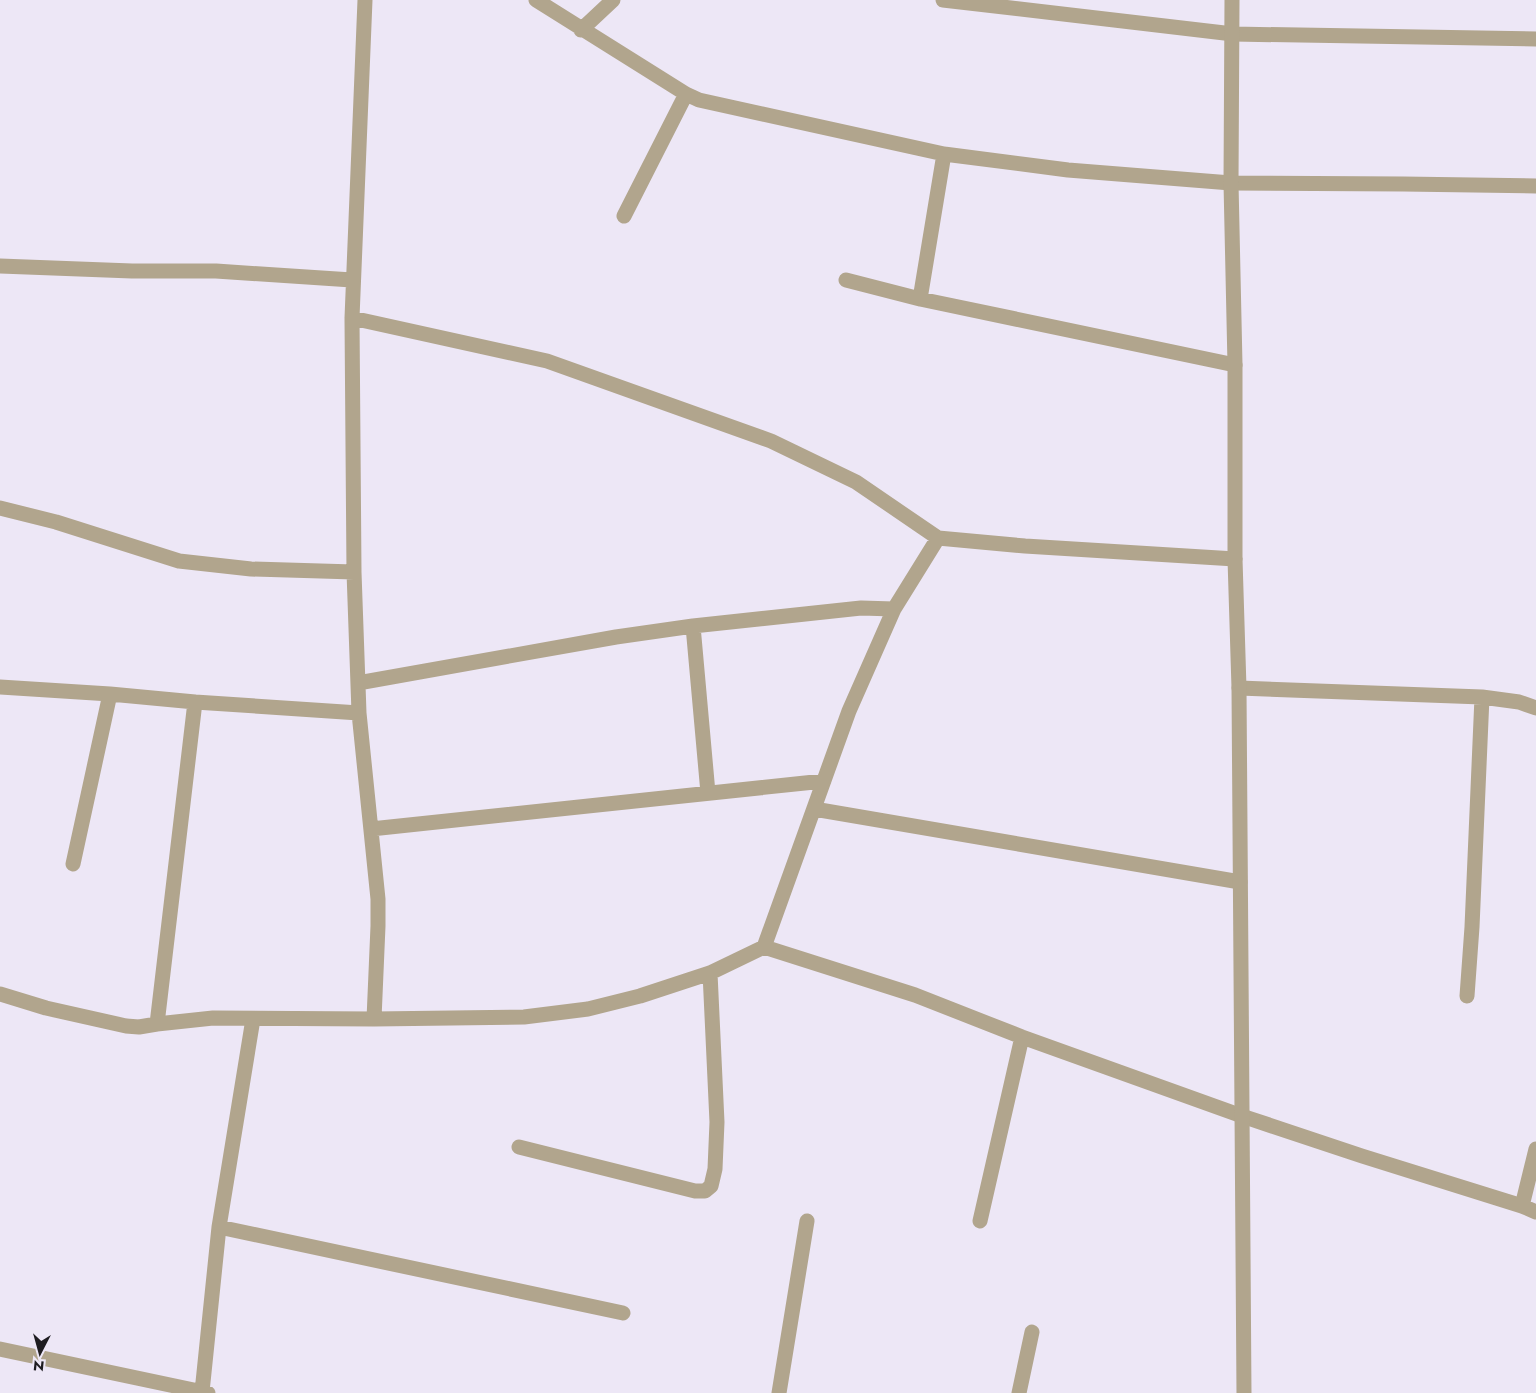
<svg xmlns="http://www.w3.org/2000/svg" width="1536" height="1393" font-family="Jost,sans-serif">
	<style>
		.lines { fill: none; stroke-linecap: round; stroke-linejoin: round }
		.minor { stroke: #b1a58d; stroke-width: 15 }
		.tertiary { stroke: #b1a58d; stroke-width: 15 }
	</style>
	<rect width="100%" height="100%" fill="#ede7f6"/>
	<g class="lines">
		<!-- minor -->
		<path class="minor" d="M365,0L352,318L354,572L359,713L378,899V926L374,1019
			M536,0L686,94L699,100L944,154L1068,170L1231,183L1403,184L1536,186
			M943,0L1233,34L1536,39
			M581,30L613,0
			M624,216L686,94
			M0,266L132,271H216L352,280
			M846,280L920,299L1235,365
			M920,299L944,154
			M352,318L547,361L771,441L856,482L938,538
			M0,508L56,522L179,561L251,569L354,572
			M693,626L708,793
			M358,683L616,637L693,626L861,608L894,609L938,538L1025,546L1235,559
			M0,687L110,694L195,702L359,713
			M1239,688L1482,697L1519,702L1536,708
			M814,809L1240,882
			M371,829L824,781
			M73,864L110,694
			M764,947L915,995L1022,1037L1242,1116L1362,1156L1522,1206L1536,1212
			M0,994L46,1008L126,1026L139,1027L157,1024L213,1018L374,1019L524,1017L588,1009L640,996L710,973L764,947L849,711L894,609
			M1467,996L1472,927L1482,697
			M157,1024L195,702
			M519,1147L695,1191H705L711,1186L715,1169L717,1122L710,973
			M1522,1206L1536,1149
			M980,1221L1022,1037
			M219,1227L623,1313
			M0,1349L208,1393
			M202,1392L219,1227L253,1019
			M779,1393L807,1221
			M1019,1393L1032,1332"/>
		<!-- tertiary -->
		<path class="tertiary" d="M1232,0L1231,183L1235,365V559L1239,688L1244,1393"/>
	</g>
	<!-- north arrow -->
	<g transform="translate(40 1353) rotate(186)" stroke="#ede7f6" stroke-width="4" paint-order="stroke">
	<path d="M0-4L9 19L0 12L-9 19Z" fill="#1e1c21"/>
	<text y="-8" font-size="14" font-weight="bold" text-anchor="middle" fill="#1e1c21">N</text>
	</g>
</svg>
